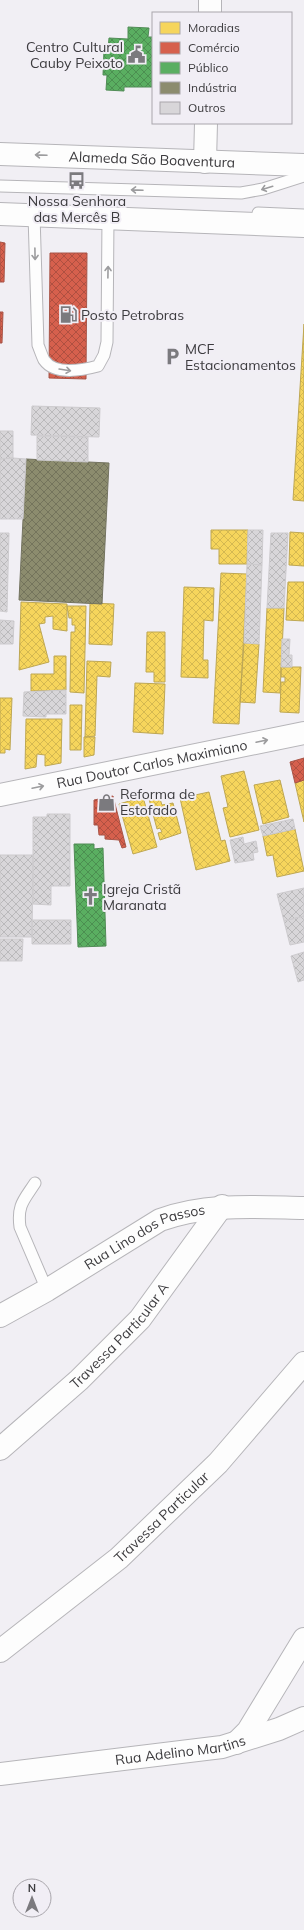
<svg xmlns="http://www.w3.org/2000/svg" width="304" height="1930" font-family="Mulish,sans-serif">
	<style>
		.homes { fill: url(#homes-cross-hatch); stroke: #bea753 }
		.shops { fill: url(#shops-cross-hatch); stroke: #a85548 }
		.public { fill: url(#public-cross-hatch); stroke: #518c56 }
		.industry { fill: url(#industry-cross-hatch); stroke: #747460 }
		.building { fill: url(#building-cross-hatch); stroke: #cdcbce }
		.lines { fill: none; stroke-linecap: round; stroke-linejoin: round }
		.lane-casing { stroke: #b6b5b9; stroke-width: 13 }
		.street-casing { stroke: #b6b5b9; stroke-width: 24 }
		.secondary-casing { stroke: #b6b5b9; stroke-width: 24 }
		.highway-casing { stroke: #b6b5b9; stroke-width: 24 }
		.lane { stroke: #fdfdfd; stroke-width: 11 }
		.street { stroke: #fdfdfd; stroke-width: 22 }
		.secondary { stroke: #fdfdfd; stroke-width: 22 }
		.highway { stroke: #fdfdfd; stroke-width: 22 }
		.oneway { stroke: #9c9c9e }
		.labels { text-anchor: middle; stroke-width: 4; stroke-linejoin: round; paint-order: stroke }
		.poi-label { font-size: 14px; fill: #3c3b3e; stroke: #f1eef5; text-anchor: start }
		.street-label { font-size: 14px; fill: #3c3b3e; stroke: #f1eef5 }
	</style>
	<defs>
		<pattern id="homes-cross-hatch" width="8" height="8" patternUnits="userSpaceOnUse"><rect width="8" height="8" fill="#f6d55c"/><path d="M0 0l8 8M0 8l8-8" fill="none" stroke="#d4b851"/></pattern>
		<pattern id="shops-cross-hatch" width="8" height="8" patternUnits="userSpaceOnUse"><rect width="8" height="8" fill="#d6604d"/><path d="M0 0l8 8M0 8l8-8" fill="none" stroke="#af5041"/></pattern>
		<pattern id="public-cross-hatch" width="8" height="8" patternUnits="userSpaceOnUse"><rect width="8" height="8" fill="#5aae61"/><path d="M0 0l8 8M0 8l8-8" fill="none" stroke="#4c8f51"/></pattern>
		<pattern id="industry-cross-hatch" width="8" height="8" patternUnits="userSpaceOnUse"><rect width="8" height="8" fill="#8c8c6e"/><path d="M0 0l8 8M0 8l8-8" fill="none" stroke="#74745c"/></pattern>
		<pattern id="building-cross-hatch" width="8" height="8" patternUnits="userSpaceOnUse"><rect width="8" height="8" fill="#d8d6d9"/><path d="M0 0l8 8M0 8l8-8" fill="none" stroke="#bab9bb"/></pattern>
	</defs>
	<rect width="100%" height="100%" fill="#f1eff4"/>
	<!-- homes -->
	<path class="homes" d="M304,324V501L293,500Z
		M211,530H248L247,564H219V549H211Z
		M290,532L304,533V566L289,565Z
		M221,573L247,574L239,724L213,723Z
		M288,582H304V621L286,620Z
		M184,587L214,588L213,621L204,620L203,660H208V678L181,677Z
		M21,602L67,604V631L53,629V616L45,617V623L39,624L49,662L19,670Z
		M90,603L114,604L112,645L89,644Z
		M67,606H86L84,693L70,692L71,632H75V625H72V618H69Z
		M267,608H284L280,693L263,692Z
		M147,632H165V682H154V672H146Z
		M244,643L259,644L255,703L240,702Z
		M54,656H66V690L31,691V674H54Z
		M87,661L111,662L110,677L97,676L95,736L85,737Z
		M281,667H301L299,713L280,712L281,682H285V677H281Z
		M135,683L165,684L163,734L133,732Z
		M0,698H12L10,750L5,749V753H0Z
		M70,705H82L81,750H70Z
		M26,719H62L61,763L45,766V755L37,754L36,767L25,769Z
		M84,737H95L94,755L84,757Z
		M244,771L259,830L230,837L223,808L228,807L221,776Z
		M280,780L289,817L263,824L254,785Z
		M304,780V822L295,783Z
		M192,791L195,795L209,792L221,841L225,840L230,861L196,870L180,798L182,793Z
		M143,797L157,847L133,854L119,804Z
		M154,798L160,799L162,805L173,803L181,833L160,840L158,833L162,832L160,828L157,829L149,799Z
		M295,829L304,871L277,877L273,855L267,856L263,836Z"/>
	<!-- shops -->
	<path class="shops" d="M0,242L5,243L4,282H0Z
		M50,253H87L86,379L49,378Z
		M0,312H3L2,343H0Z
		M304,758V780L295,783L290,762Z
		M113,796L126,847L122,848L119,840L105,839V835H99L98,825H94V800Z"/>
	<!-- public -->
	<path class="public" d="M128,27L149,28L148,37H153L152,87H124V91L106,90L107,75H103L104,50H108L109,38L128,39Z
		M74,844H94V849L103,848L106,946L78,947Z"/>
	<!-- industry -->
	<path class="industry" d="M26,459L109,463L102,604L19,600Z"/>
	<!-- building -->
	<path class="building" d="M32,406L100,408L99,437L31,435Z
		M0,431H13V458L0,459Z
		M37,436L88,437V462L37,460Z
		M13,458L26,459L23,519H0V459Z
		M248,530H263L262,565L247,564Z
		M0,533H9L7,612L0,611Z
		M271,533H288L284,608H267Z
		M247,564L262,565L259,644L244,643Z
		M0,620L14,621L13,644H0Z
		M282,639H290L289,655H292V667H281Z
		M66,690V714H46V717L23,716L24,692Z
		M47,814H70V886H51V905L33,904V817H47Z
		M293,819L295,829L263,836L260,826Z
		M243,837L244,844L256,841L258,852L253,853L254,860L235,863L230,840Z
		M0,855H33L32,937H0Z
		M304,888V916L284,921L277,894Z
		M304,916V942L290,945L284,921Z
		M32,920H71V944H32Z
		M0,939H23L22,961H0Z
		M304,952V980L298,982L291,956Z"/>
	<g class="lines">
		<defs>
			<path id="lane" d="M0,186L241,193L263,189L304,176
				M258,213L304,215
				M34,215L38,345C40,350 42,356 44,360C55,376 83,370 98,366L104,355L107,342L108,218
				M35,1183C24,1200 17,1205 20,1227L47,1290"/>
			<g id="street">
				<path d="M210,13V0"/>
				<path d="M205,162L206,123"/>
				<path id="s1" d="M0,1316L47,1290L160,1220C207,1203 255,1207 304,1208"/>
				<path id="s2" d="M0,1449L79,1380L140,1319L222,1206"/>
				<path id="s3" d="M0,1651L119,1558L218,1463L304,1363"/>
				<path d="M236,1743L248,1731L304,1639"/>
				<path id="s4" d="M0,1774L222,1747L279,1729L304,1718"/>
			</g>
			<g id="secondary">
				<path id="s5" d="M0,795L304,733"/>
			</g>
			<g id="highway">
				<path id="s6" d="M0,154L304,165"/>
				<path d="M0,214L304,226"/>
			</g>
		</defs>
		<!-- lane casing -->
		<use href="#lane" class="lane-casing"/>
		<!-- street casing -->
		<use href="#street" class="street-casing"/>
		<!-- secondary casing -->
		<use href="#secondary" class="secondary-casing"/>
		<!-- highway casing -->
		<use href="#highway" class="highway-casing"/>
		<!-- lane -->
		<use href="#lane" class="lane"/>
		<!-- street -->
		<use href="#street" class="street"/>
		<!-- secondary -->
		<use href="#secondary" class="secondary"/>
		<!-- highway -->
		<use href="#highway" class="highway"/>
	</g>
	<!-- one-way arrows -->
	<defs><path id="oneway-shaft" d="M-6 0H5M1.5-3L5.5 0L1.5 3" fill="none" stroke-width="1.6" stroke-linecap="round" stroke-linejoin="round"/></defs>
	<g class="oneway">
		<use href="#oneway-shaft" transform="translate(41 155) rotate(-178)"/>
		<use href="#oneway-shaft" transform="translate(267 188) rotate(163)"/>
		<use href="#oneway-shaft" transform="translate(137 190) rotate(-178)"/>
		<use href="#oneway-shaft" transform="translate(35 254) rotate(89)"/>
		<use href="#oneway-shaft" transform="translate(108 272) rotate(-89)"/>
		<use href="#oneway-shaft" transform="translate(65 370) rotate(9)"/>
		<use href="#oneway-shaft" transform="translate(262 741) rotate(-12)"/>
		<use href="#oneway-shaft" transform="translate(38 787) rotate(-12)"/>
	</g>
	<!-- icons -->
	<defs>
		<symbol id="civic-bare" viewBox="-9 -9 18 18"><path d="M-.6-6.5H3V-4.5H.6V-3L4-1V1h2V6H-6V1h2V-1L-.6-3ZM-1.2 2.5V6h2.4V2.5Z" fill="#7b7a7e" stroke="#f1eef5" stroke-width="2.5" paint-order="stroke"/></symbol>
		<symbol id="bus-bare" viewBox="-9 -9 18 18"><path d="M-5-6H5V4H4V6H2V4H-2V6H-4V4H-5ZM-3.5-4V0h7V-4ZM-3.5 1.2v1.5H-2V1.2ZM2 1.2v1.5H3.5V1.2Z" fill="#7b7a7e" stroke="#f1eef5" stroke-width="2.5" paint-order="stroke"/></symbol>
		<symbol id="fuel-bare" viewBox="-9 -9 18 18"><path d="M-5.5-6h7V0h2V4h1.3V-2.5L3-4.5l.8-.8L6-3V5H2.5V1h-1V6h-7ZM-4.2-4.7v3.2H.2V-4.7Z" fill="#7b7a7e" stroke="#f1eef5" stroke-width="2.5" paint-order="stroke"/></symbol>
		<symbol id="parking-bare" viewBox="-9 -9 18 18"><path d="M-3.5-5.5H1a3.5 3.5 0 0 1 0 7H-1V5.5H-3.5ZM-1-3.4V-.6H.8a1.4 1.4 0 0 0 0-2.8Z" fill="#7b7a7e" stroke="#f1eef5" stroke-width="2.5" paint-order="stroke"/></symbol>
		<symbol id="shop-bare" viewBox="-9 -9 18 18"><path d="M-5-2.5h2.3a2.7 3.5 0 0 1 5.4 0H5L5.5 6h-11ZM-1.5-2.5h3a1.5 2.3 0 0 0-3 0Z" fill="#7b7a7e" stroke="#f1eef5" stroke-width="2.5" paint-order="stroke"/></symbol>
		<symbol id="church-bare" viewBox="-9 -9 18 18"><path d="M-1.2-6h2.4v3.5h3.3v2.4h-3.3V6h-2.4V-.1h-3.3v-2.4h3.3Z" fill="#7b7a7e" stroke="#f1eef5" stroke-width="2.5" paint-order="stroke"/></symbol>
	</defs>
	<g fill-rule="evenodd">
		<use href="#civic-bare" x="124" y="42" width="25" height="25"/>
		<use href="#bus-bare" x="64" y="168" width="25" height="25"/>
		<use href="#fuel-bare" x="56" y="302" width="25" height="25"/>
		<use href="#parking-bare" x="160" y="344" width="25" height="25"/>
		<use href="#shop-bare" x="94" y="790" width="25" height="25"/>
		<use href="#church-bare" x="78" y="884" width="25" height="25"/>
	</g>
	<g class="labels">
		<!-- poi labels -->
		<g class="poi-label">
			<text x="123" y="52" text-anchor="end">Centro Cultural<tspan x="123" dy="16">Cauby Peixoto</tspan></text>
			<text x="77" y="206" text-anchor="middle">Nossa Senhora<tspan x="77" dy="16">das Mercês B</tspan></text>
			<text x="81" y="320">Posto Petrobras</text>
			<text x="185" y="354">MCF<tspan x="185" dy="16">Estacionamentos</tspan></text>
			<text x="120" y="799">Reforma de<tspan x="120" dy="16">Estofado</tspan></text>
			<text x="103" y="894">Igreja Cristã<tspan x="103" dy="16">Maranata</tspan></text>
		</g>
		<!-- street labels -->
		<g class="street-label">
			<text dy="5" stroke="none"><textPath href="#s6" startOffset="152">Alameda São Boaventura</textPath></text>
			<text dy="5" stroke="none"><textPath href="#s5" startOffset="155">Rua Doutor Carlos Maximiano</textPath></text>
			<text dy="5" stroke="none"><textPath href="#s1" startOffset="166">Rua Lino dos Passos</textPath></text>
			<text dy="5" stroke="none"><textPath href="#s2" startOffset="165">Travessa Particular A</textPath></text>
			<text dy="5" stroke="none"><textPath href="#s3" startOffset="210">Travessa Particular</textPath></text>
			<text dy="5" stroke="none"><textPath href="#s4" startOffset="182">Rua Adelino Martins</textPath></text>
		</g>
	</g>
	<!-- legend -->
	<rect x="152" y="12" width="140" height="112" fill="#f1eef5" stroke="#a9a6ac"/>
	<rect x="160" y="22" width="20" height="12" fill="#f6d55c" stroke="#a9a6ac"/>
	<text x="188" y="32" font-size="12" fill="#3c3b3e">Moradias</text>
	<rect x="160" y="42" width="20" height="12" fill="#d6604d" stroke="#a9a6ac"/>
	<text x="188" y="52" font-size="12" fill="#3c3b3e">Comércio</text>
	<rect x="160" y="62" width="20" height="12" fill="#5aae61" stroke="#a9a6ac"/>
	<text x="188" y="72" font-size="12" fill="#3c3b3e">Público</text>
	<rect x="160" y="82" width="20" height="12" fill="#8c8c6e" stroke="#a9a6ac"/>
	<text x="188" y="92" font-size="12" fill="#3c3b3e">Indústria</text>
	<rect x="160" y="102" width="20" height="12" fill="#d8d6d9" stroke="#a9a6ac"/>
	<text x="188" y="112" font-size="12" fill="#3c3b3e">Outros</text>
	<!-- north arrow -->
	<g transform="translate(32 1898)"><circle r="19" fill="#f1eef5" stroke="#a9a6ac"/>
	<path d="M0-3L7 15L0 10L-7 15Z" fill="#7b7a7e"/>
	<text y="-6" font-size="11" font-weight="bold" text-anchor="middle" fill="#3c3b3e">N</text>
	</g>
</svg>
